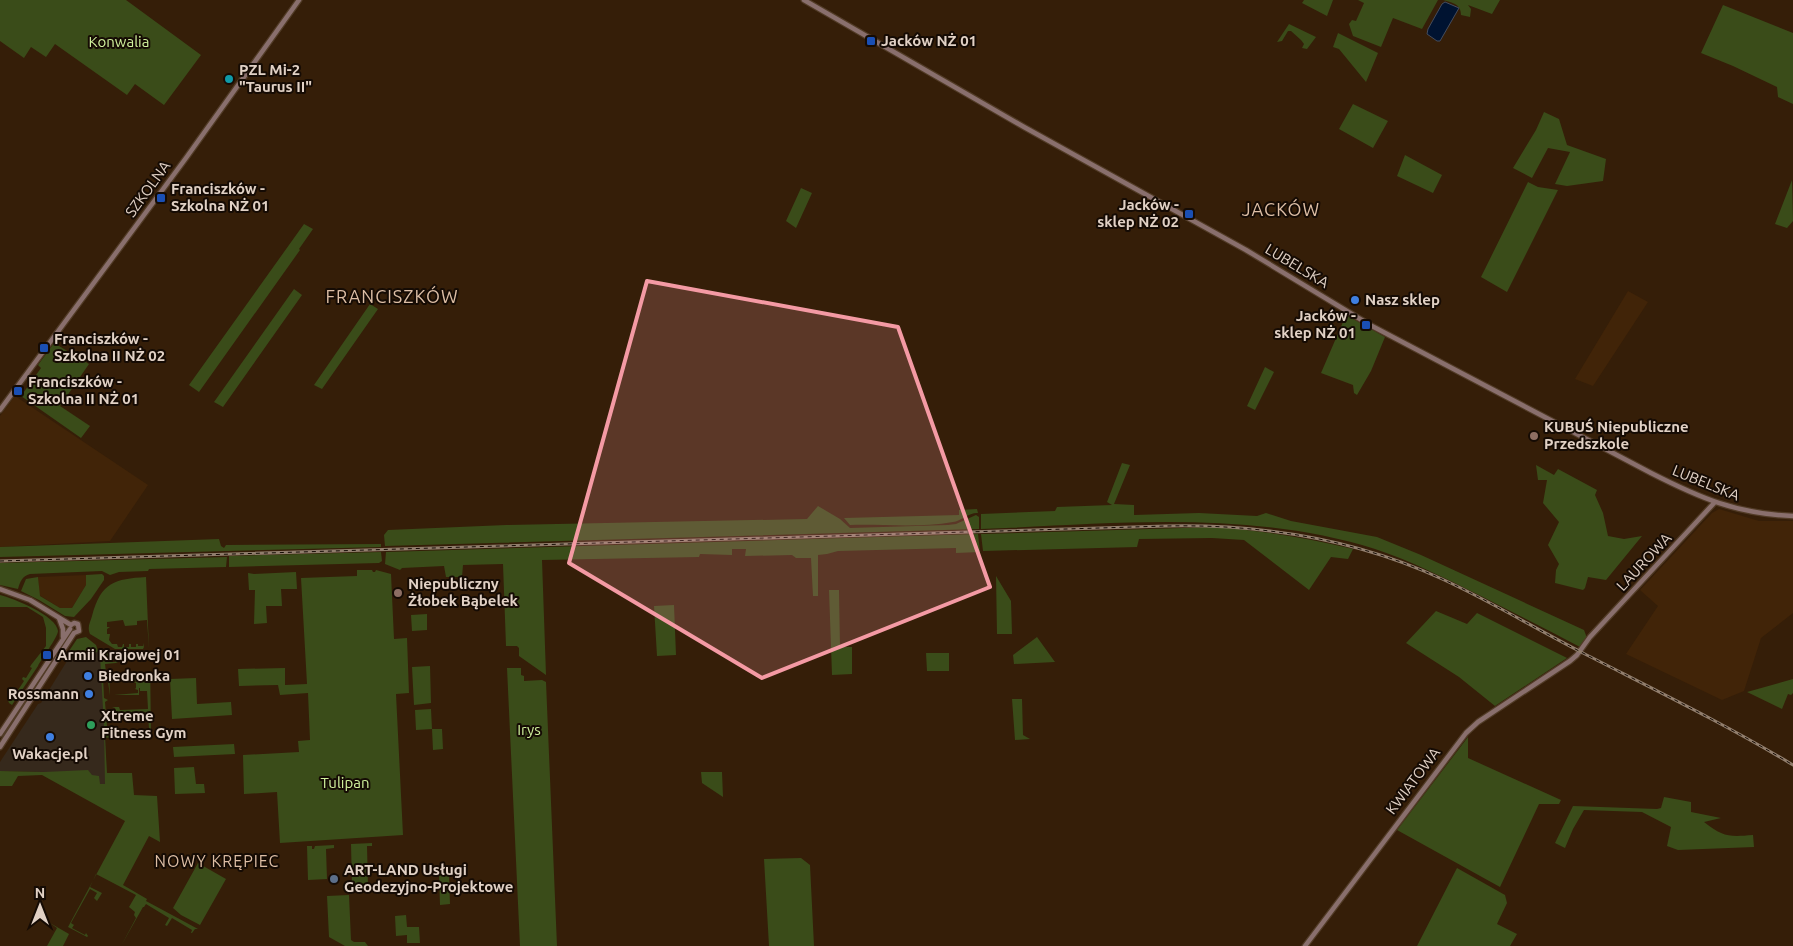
<svg xmlns="http://www.w3.org/2000/svg" width="1793" height="946" font-family="Ubuntu,sans-serif">
	<style>
		.commercial { fill: #36291c }
		.built { fill: #412408 }
		.green { fill: #3a4c19 }
		.water { fill: #001331; stroke: #444c5d }
		.lines { fill: none; stroke-linecap: round; stroke-linejoin: round }
		.secondary-casing { stroke: #513b26; stroke-width: 7 }
		.secondary { stroke: #896f6d; stroke-width: 4.5 }
		.rail-casing { stroke: #917e6d; stroke-width: 3 }
		.rail { stroke: #150b04; stroke-width: 1; stroke-dasharray: 4; stroke-linecap: butt }
		.marked { fill: #f49aa4; fill-opacity: 0.2; stroke: #f49aa4; stroke-width: 4; stroke-linejoin: round }
		.transit-dot { fill: #1a4fb4; stroke: #150b04; stroke-width: 2 }
		.culture-dot { fill: #0f9aa8; stroke: #150b04; stroke-width: 2 }
		.shop-dot { fill: #3f7fe0; stroke: #150b04; stroke-width: 2 }
		.education-dot { fill: #8d6e63; stroke: #150b04; stroke-width: 2 }
		.leisure-dot { fill: #2e9e5b; stroke: #150b04; stroke-width: 2 }
		.service-dot { fill: #5c6f8a; stroke: #150b04; stroke-width: 2 }
		.labels { text-anchor: middle; stroke-width: 4; stroke-linejoin: round; paint-order: stroke }
		.poi-label { font-size: 15px; font-weight: bold; fill: #e1d1c5; stroke: #150b04; text-anchor: start }
		.park-label { font-size: 15px; fill: #d1f29d; stroke: #150b04 }
		.street-label { font-size: 15px; fill: #e1d1c5; stroke: #150b04 }
		.neighbourhood-label { font-size: 16px; letter-spacing: 1px; fill: #ddbea5; stroke: #150b04 }
		.quarter-label { font-size: 18px; letter-spacing: 1px; fill: #ddbea5; stroke: #150b04 }
	</style>
	<rect width="100%" height="100%" fill="#351e08"/>
	<!-- commercial -->
	<path class="commercial" d="M98,651L102,654L108,810L44,772L0,771V762L38,704L41,703L72,653Z"/>
	<!-- built -->
	<path class="built" d="M1628,291L1648,302L1593,386L1575,379Z
		M15,396L148,485L110,541L0,547V416Z
		M1719,509L1759,521H1793V613L1761,638L1744,691L1722,700L1626,654L1658,606L1640,590L1712,513Z
		M86,575V585L72,608H60L39,595L38,577Z"/>
	<!-- green -->
	<path class="green" d="M0,0H126L201,55L164,105L135,84L127,95L55,44L46,57L31,47L24,58L0,41Z
		M1304,0H1333L1327,16L1302,3Z
		M1358,0H1438L1422,29L1393,18L1381,47L1353,36L1349,24L1352,20L1356,21L1364,3Z
		M1443,0H1500L1492,14L1468,5L1471,9L1470,17L1461,15C1461,4 1453,3 1443,0Z
		M1723,5L1793,33V104L1778,97L1777,87L1733,66L1701,53Z
		M1289,24L1316,37L1307,49L1302,48L1304,44L1301,40L1291,31H1288L1282,41L1277,42Z
		M1338,33L1378,53L1366,82L1339,49L1333,47Z
		M1353,104L1388,121L1373,148L1339,129Z
		M1544,112L1559,119L1567,145L1606,159L1603,181L1567,186L1555,184L1570,152L1548,148L1532,178L1513,168L1536,130Z
		M1405,155L1442,175L1433,193L1397,176Z
		M1792,180L1793,221L1787,228L1775,224Z
		M1528,182L1538,187L1558,190L1507,292L1481,277Z
		M801,188L812,193L796,228L786,221Z
		M304,224L313,229L299,249L300,250L199,392L189,385Z
		M294,289L302,295L223,407L214,402Z
		M370,304L378,309L322,389L314,385Z
		M1346,315L1385,337L1371,371L1357,395L1354,393L1353,385L1321,373Z
		M54,343L89,364L60,406L90,426L81,438L21,396L41,368L38,365Z
		M1265,367L1274,372L1255,410L1247,406Z
		M1122,463L1130,465L1114,504L1134,505V515L1199,513L1257,516L1266,513L1291,521L1377,537L1421,555L1584,630L1587,638L1580,647C1546,629 1512,612 1479,595C1445,578 1411,561 1375,549C1248,509 1112,524 981,529V514L1055,511L1057,507L1112,505L1107,502Z
		M1536,465L1554,475L1558,469L1597,490L1595,495L1603,513L1608,536L1624,539L1642,536L1606,580L1588,577L1585,588L1583,590L1555,583L1556,570L1559,564L1548,545L1559,522L1543,503L1547,480H1538Z
		M818,506L840,519L850,528L948,525L956,524L976,515L979,517V529L385,546L384,535L388,530L506,525L807,519Z
		M977,509L978,513C970,512 961,521 953,522C920,528 883,524 850,525L844,518L959,515V510Z
		M1216,527C1263,531 1308,538 1353,549L1348,559L1331,557L1309,590L1244,540L1212,538L1139,539L1137,547L983,551L981,534Z
		M978,534L980,552L956,553V548L838,551L827,554L818,555V596H813L811,558H796L792,555L745,556L746,549H732V555L700,554L699,557L542,560L546,675L519,656V648L517,646H506L503,564L463,565L462,577H446L444,566L402,568L400,570L385,564L386,552Z
		M219,539L221,546L224,548L226,545L381,544V547L0,557V547Z
		M381,552L382,561L379,563L229,567V556Z
		M227,557L226,567L149,569L148,571L119,572L110,575L102,571L30,574C22,576 20,582 18,589L0,585V563Z
		M357,570H372L373,572H375L376,570L391,574L394,639L407,638L409,693L396,694L403,835L280,843L277,792L244,794L243,755L299,752L298,741L310,740L308,693L280,695L278,685L239,686L238,669L285,668V685L307,684L301,578L357,576Z
		M296,572L297,589H281L282,606H266L267,623L254,624L255,590H249L248,573L254,574Z
		M102,574L104,576V580L91,599L74,617L65,616L39,600L21,591L26,579L38,577L40,596L60,608H72L86,585V575Z
		M996,576L1011,601L1012,634H997Z
		M146,577L149,649L147,620L137,621V625L125,626L123,620L107,622V627H110L107,629V634H110L109,640L112,644H117L118,647H122L123,644H124V647H129V644H131V647H136V644H138V646H143V643L144,647L143,649H115L90,634C87,627 90,623 92,616C101,582 115,579 146,577Z
		M829,590H839L840,647H852V674L832,675Z
		M0,595C13,598 57,616 58,631C58,637 40,661 38,666L12,705L9,703L8,700L11,695L14,696L24,681L22,679L23,677L26,678L32,668L30,667L31,665L46,646V628L43,617L27,607H0Z
		M674,605L676,655L657,656L654,606Z
		M1436,611L1467,624L1477,613L1567,658L1495,706L1459,677L1406,643Z
		M427,614V630L412,631L411,615Z
		M86,637L96,645L98,651L93,655L92,653H76V656H72L69,660L65,657L77,639Z
		M1037,637L1055,662L1014,664L1013,655Z
		M103,650L110,653L112,662H115L114,654L122,655L124,657L121,658L120,661L116,663L105,664L106,672H109L110,696L107,674H105L103,677L104,698L108,700L105,702L107,726H109V731L110,729H120L121,732L149,730L148,712L141,713V716H127V714H119V717H114L113,712H116L115,708L112,707H119L120,710L148,709L147,691H140V688H139V695H114L138,693V690L135,689L136,688V683L133,682L141,681H127L126,678L145,677L146,673H150V659H147L146,656L133,657V660L131,658L132,655L150,654V659L151,735L105,738L107,773H132L134,795L157,796L160,842L149,836L123,885L147,899L146,901L198,929H195L192,933H191L192,930L172,918L167,926L165,925L169,918L146,904L144,907H143L121,946L136,918L134,915L135,912L129,907L136,895L96,874L90,887L102,893L97,901L94,898L97,893L90,889L71,923L74,925L72,928L85,935L86,933L88,936L87,937L68,927L125,821L42,775L18,776L12,786H0V771L44,772L88,770L92,775L99,776L100,784H105L104,727L100,655Z
		M926,653H949V671H927Z
		M430,666L431,703L414,705L412,667Z
		M507,668H521V675L524,676V681L542,680L546,682L557,946H520Z
		M196,678L197,704L231,702L232,715L172,719L170,679Z
		M1793,679V693L1791,695L1788,694L1782,709L1747,692Z
		M1012,699H1022L1023,735L1030,739L1015,740Z
		M431,709L432,729H442L443,749L433,750L432,729L416,730L415,710Z
		M1468,737V758L1561,800L1559,804H1539L1500,887L1397,830Z
		M234,744L235,754L174,757L173,747Z
		M194,767L196,784H204L205,793L175,794L174,768Z
		M722,772L723,797L702,783L701,772Z
		M1664,797L1691,802V812L1721,818L1704,822C1723,837 1729,837 1753,835L1754,847L1678,850L1667,846L1671,827L1642,812L1584,810L1573,829L1565,848L1555,843L1573,806L1657,809L1661,808Z
		M372,843V846H367L368,886H352L351,844Z
		M334,845V848L326,849L327,879L308,880L307,846H312V849H314L315,846Z
		M801,858L810,865L814,946H769L764,859Z
		M198,863L226,879L200,925L181,915L173,908Z
		M1457,868L1505,895L1507,903L1497,924L1517,934L1510,946H1417Z
		M449,874L450,904L440,905L439,875Z
		M349,895L351,940L354,942H365L368,946H345L329,937L327,896Z
		M406,915L407,927H419L420,943H407V935L396,936L395,916Z
		M50,923L69,934L63,946H47L57,928Z"/>
	<!-- water -->
	<path class="water" d="M1445,2L1459,8L1440,41H1437L1427,34L1428,29L1442,4Z"/>
	<g class="lines">
		<defs>
			<path id="secondary" d="M804,0L1024,127L1246,250L1370,325L1651,473C1700,498 1737,514 1793,516
				M0,410L186,158L299,0
				M0,589L30,600L71,625
				M59,618L63,629V637
				M0,734L70,629
				M0,747L74,633L79,631L78,624L74,623L71,625
				M1305,946L1466,733L1478,722L1570,661L1577,655L1590,637L1715,502"/>
		</defs>
		<!-- secondary casing -->
		<use href="#secondary" class="secondary-casing"/>
		<!-- secondary -->
		<use href="#secondary" class="secondary"/>
		<defs>
			<path id="rail" d="M0,561L1166,526C1261,524 1356,539 1442,579C1490,601 1536,629 1583,653C1653,689 1725,724 1793,765"/>
		</defs>
		<!-- rail casing -->
		<use href="#rail" class="rail-casing"/>
		<!-- rail -->
		<use href="#rail" class="rail"/>
	</g>
	<!-- marked area -->
	<path class="marked" d="M647,281L898,327L990,587L762,678L569,563Z"/>
	<!-- markers -->
	<g class="transit-dot">
		<rect x="866" y="36" width="10" height="10" rx="2.5"/>
		<rect x="156" y="193" width="10" height="10" rx="2.5"/>
		<rect x="1184" y="209" width="10" height="10" rx="2.5"/>
		<rect x="1361" y="320" width="10" height="10" rx="2.5"/>
		<rect x="39" y="343" width="10" height="10" rx="2.5"/>
		<rect x="13" y="386" width="10" height="10" rx="2.5"/>
		<rect x="42" y="650" width="10" height="10" rx="2.5"/>
	</g>
	<circle class="culture-dot" cx="229" cy="79" r="5"/>
	<g class="shop-dot">
		<circle cx="1355" cy="300" r="5"/>
		<circle cx="88" cy="676" r="5"/>
		<circle cx="89" cy="694" r="5"/>
		<circle cx="50" cy="737" r="5"/>
	</g>
	<g class="education-dot">
		<circle cx="1534" cy="436" r="5"/>
		<circle cx="398" cy="593" r="5"/>
	</g>
	<circle class="leisure-dot" cx="91" cy="725" r="5"/>
	<circle class="service-dot" cx="334" cy="879" r="5"/>
	<g class="labels">
		<!-- poi labels -->
		<g class="poi-label">
			<text x="881" y="46">Jacków NŻ 01</text>
			<text x="239" y="75">PZL Mi-2<tspan x="239" dy="17">"Taurus II"</tspan></text>
			<text x="171" y="194">Franciszków -<tspan x="171" dy="17">Szkolna NŻ 01</tspan></text>
			<text x="1179" y="210" text-anchor="end">Jacków -<tspan x="1179" dy="17">sklep NŻ 02</tspan></text>
			<text x="1365" y="305">Nasz sklep</text>
			<text x="1356" y="321" text-anchor="end">Jacków -<tspan x="1356" dy="17">sklep NŻ 01</tspan></text>
			<text x="54" y="344">Franciszków -<tspan x="54" dy="17">Szkolna II NŻ 02</tspan></text>
			<text x="28" y="387">Franciszków -<tspan x="28" dy="17">Szkolna II NŻ 01</tspan></text>
			<text x="1544" y="432">KUBUŚ Niepubliczne<tspan x="1544" dy="17">Przedszkole</tspan></text>
			<text x="408" y="589">Niepubliczny<tspan x="408" dy="17">Żłobek Bąbelek</tspan></text>
			<text x="57" y="660">Armii Krajowej 01</text>
			<text x="98" y="681">Biedronka</text>
			<text x="79" y="699" text-anchor="end">Rossmann</text>
			<text x="101" y="721">Xtreme<tspan x="101" dy="17">Fitness Gym</tspan></text>
			<text x="50" y="759" text-anchor="middle">Wakacje.pl</text>
			<text x="344" y="875">ART-LAND Usługi<tspan x="344" dy="17">Geodezyjno-Projektowe</tspan></text>
		</g>
		<!-- park labels -->
		<g class="park-label">
			<text x="119" y="47">Konwalia</text>
			<text x="529" y="735">Irys</text>
			<text x="345" y="788">Tulipan</text>
		</g>
		<!-- street labels -->
		<g class="street-label">
			<text transform="translate(148 189) rotate(-54)" y="5">SZKOLNA</text>
			<text transform="translate(1297 266) rotate(31)" y="5">LUBELSKA</text>
			<text transform="translate(1706 483) rotate(22)" y="5">LUBELSKA</text>
			<text transform="translate(1644 562) rotate(-47)" y="5">LAUROWA</text>
			<text transform="translate(1413 781) rotate(-53)" y="5">KWIATOWA</text>
		</g>
		<!-- neighbourhood labels -->
		<g class="neighbourhood-label">
			<text x="217" y="867">NOWY KRĘPIEC</text>
		</g>
		<!-- quarter labels -->
		<g class="quarter-label">
			<text x="1281" y="216">JACKÓW</text>
			<text x="392" y="303">FRANCISZKÓW</text>
		</g>
	</g>
	<!-- north arrow -->
	<g transform="translate(40 906)" stroke="#150b04" stroke-width="4" paint-order="stroke">
	<path d="M0-4L9 19L0 12L-9 19Z" fill="#e1d1c5"/>
	<text y="-8" font-size="14" font-weight="bold" text-anchor="middle" fill="#e1d1c5">N</text>
	</g>
</svg>
